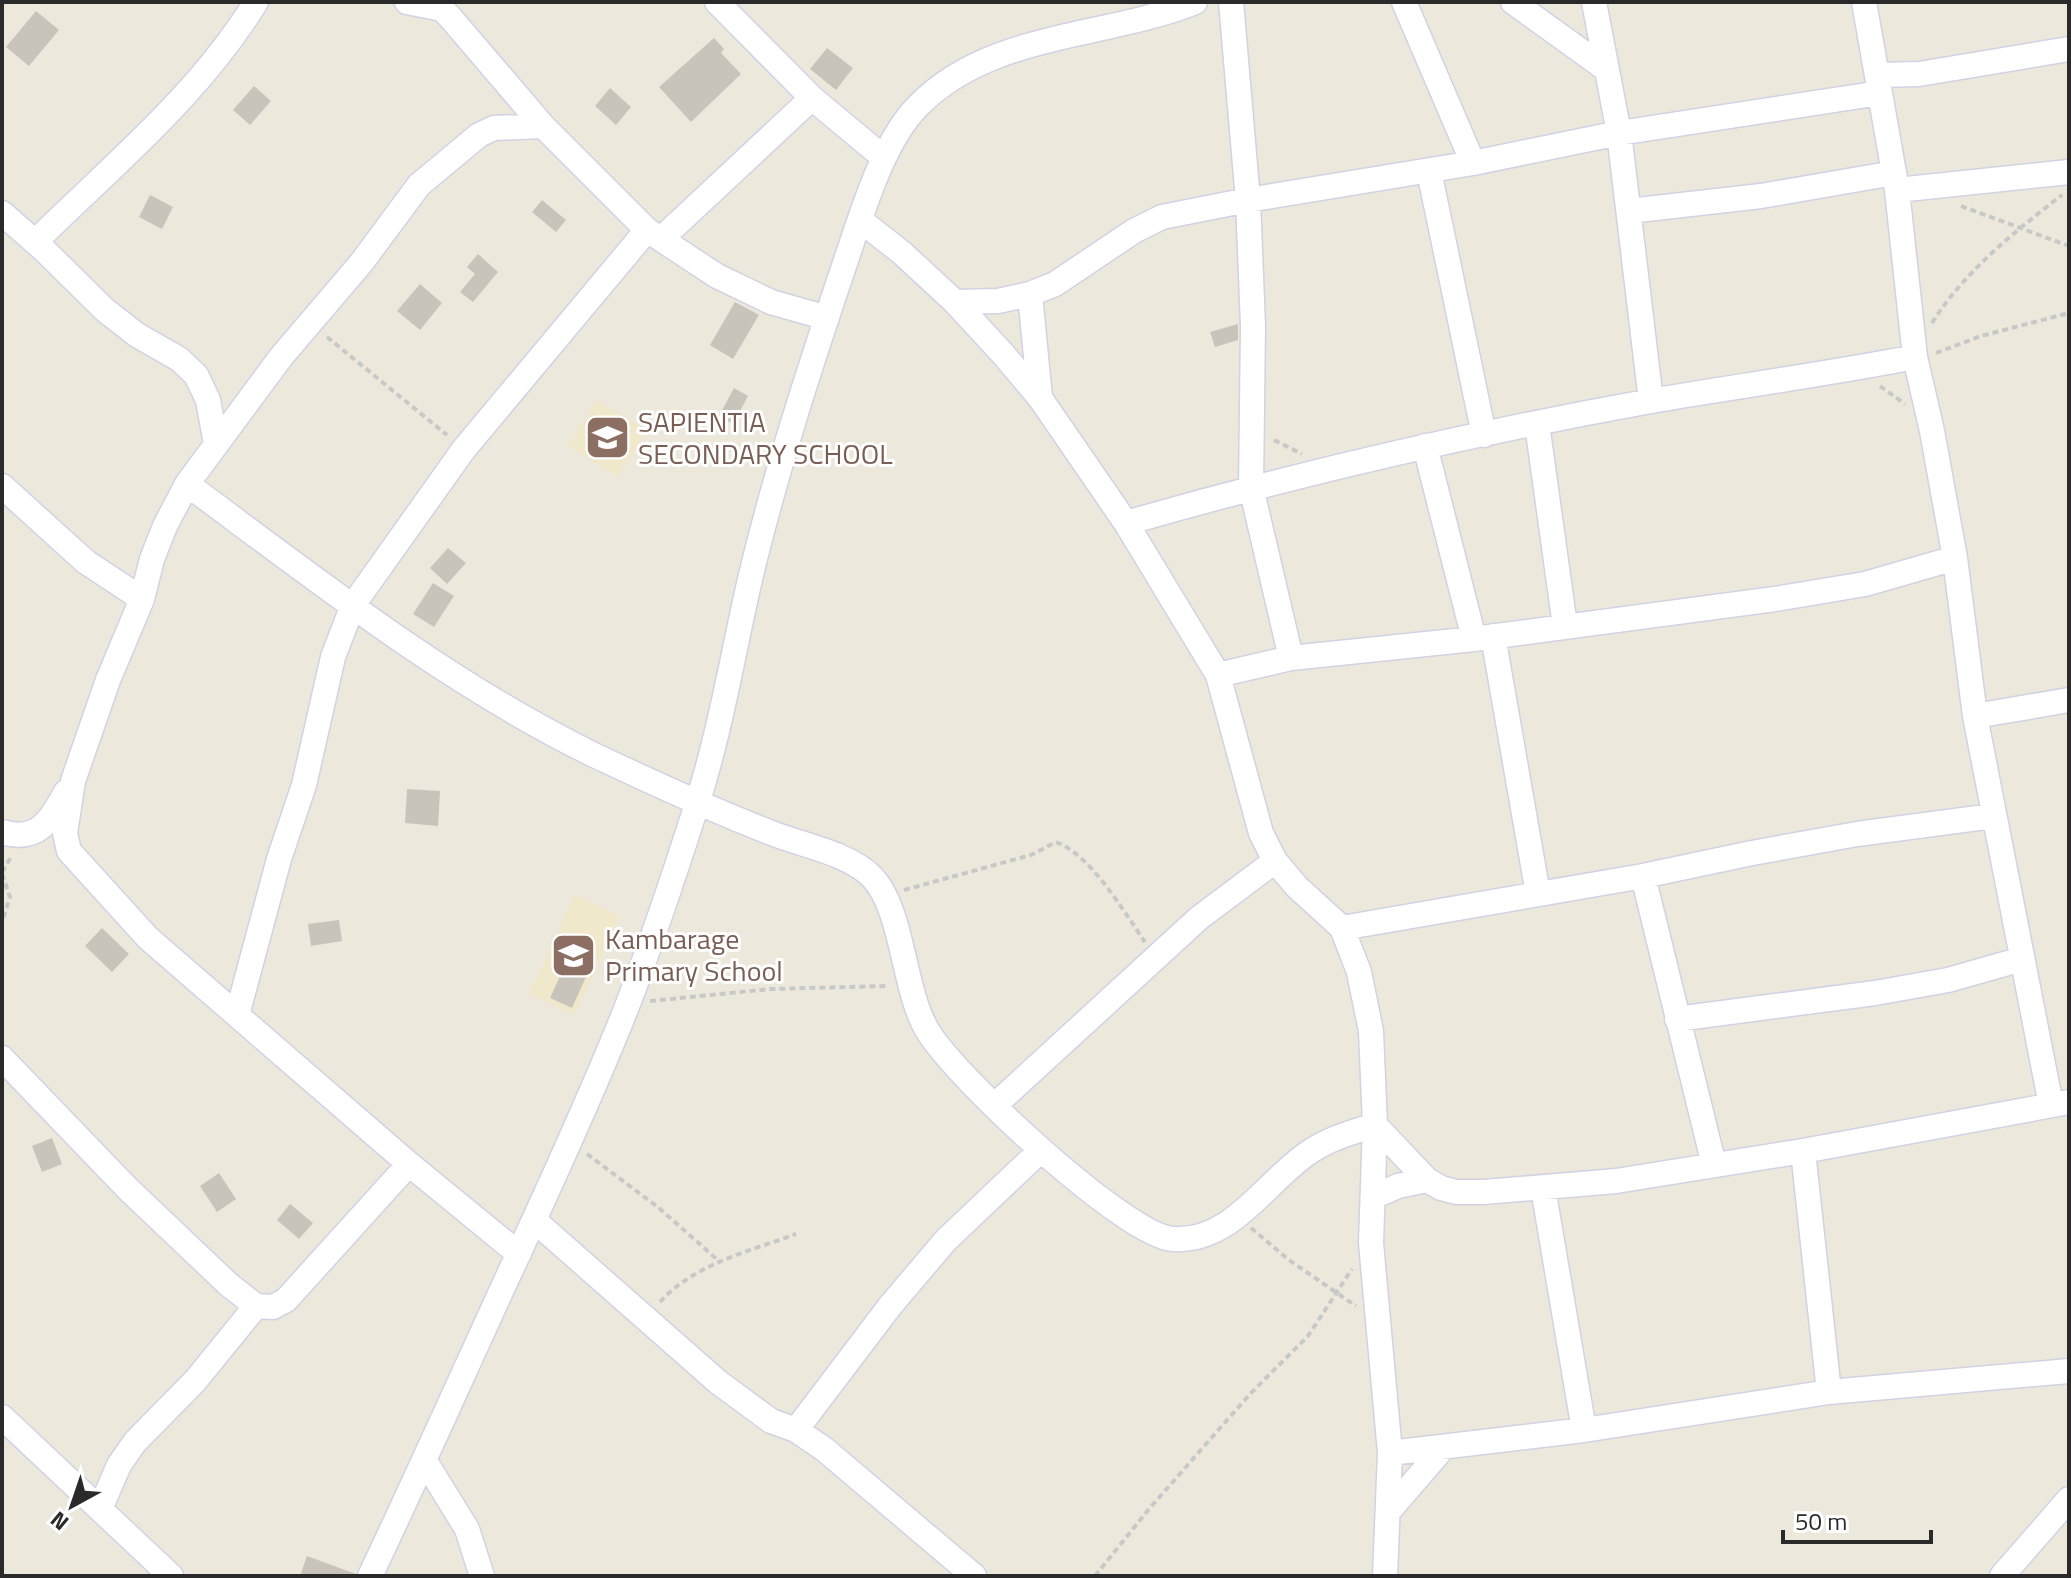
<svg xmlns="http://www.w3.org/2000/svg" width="2071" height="1578" font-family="'Titillium Web',sans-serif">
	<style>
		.education { fill: #f0e8ca }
		.building { fill: #c9c4bb }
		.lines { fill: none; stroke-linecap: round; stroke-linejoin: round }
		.minor-casing { stroke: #d1d2e4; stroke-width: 27 }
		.path { stroke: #c8c8c8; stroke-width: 4; stroke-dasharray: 6 4; stroke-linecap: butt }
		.minor { stroke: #fff; stroke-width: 24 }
		.labels { text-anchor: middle; stroke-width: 6; stroke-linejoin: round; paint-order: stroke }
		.education-label { font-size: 28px; fill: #785e54; stroke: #fff; text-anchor: start }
	</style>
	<rect width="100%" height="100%" fill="#ede8dc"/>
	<!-- education -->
	<path class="education" d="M597,400L647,430L618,477L568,446Z
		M575,895L620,916L574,1015L529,994Z"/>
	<!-- building -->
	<path class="building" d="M36,11L59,30L29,66L6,47Z
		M714,38L724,49L721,53L741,74L691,122L659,87Z
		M827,48L853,68L836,90L810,69Z
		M254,86L271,101L250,125L233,110Z
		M610,88L631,107L616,125L595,106Z
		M150,195L173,207L162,229L139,217Z
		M542,200L566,220L556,232L532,212Z
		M478,254L498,272L473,302L460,292L475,274L467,267Z
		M420,284L442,303L420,330L397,311Z
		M735,302L759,315L733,359L710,345Z
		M1238,324V340L1215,347L1210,332Z
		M734,388L748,396L733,424L719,416Z
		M448,548L466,563L447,584L430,568Z
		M433,583L454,596L434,627L413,614Z
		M407,789L440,791L438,826L405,823Z
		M339,920L342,941L311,946L308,924Z
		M102,928L129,954L112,972L85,946Z
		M564,967L586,977L572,1008L550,998Z
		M52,1138L62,1164L42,1172L32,1146Z
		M219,1173L236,1199L217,1212L200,1186Z
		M290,1204L313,1223L299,1239L277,1220Z
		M307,1556L356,1574L355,1576H300Z"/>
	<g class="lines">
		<defs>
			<path id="minor" d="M407,2L442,9L449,16L543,126L647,230L717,276L771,302L827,318
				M717,2L812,98L884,158
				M1231,2L1248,200L1253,326L1251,487L1291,658
				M1404,2L1473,163
				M1513,2L1606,69
				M1594,2L1619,133L1651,401
				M1864,2L1897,190L1915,357L1932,431L1955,558L1975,716L2051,1105
				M1877,75L1919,74L2069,49
				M1429,171L1484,435
				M1897,190L2069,172
				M1629,211L1761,196L1894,173
				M2,213L43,249L105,310L137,335L179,359L196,375L208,400L216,444
				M860,220L902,253L955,302L1003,354L1040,398L1126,523L1218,675L1261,833L1275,861L1297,887L1342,928L1359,972L1371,1031L1375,1125L1371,1243L1390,1453L1385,1576
				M661,239L812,98
				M35,242C113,165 198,96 256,2
				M1030,294L1040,398
				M955,302L998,301L1030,294L1055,284L1134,231L1162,217L1248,200L1473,163L1619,133L1880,93
				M1537,424L1565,626
				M1425,446L1474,639
				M187,484C318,581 447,683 594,755C651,782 710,809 769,832C800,845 850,853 873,878C903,911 903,987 926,1028C950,1073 1125,1236 1173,1239C1233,1243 1267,1179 1311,1151C1331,1138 1353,1132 1375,1125L1427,1180L1441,1188L1456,1192H1484L1616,1181L1803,1151L2069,1102
				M2,486L86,562L142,599
				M1126,523C1299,473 1474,433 1651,401C1739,386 1827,374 1915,357
				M1493,636L1538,894
				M1218,675L1291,658L1474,639L1775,599L1865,584L1955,558
				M1975,716L2069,700
				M2,832C38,843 51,820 66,792
				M1643,876L1714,1165
				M1342,928L1643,876L1752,853L1857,834L1993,816
				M237,1015L279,859L304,785L333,657L353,605L464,449L647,230
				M1677,1019L1875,993L1948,980L2022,959
				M2,1058L127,1188L228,1284L256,1306L273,1307L286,1300L409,1164
				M994,1106L1199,918L1275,861
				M1803,1151L1829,1392
				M1543,1188L1584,1430
				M1373,1197L1398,1186L1427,1180
				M535,1221L718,1382L771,1421L796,1430L824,1449L974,1576
				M519,1254L409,1164L148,938L69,851L65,833L73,781L108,680L142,599L152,559L165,526L187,484L281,357L362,262L419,185L479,135L494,128L543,126
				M2,1417L171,1576
				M796,1430L890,1306L946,1240L1040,1151
				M1390,1453L1584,1430L1829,1392L2069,1371
				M425,1461L467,1529L482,1576
				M100,1509L119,1465L135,1442L195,1381L256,1306
				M1388,1512L1444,1447
				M370,1576C420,1471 467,1365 516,1259C554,1177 592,1094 626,1009C652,942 675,873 697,804C721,729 733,652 751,575C776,471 809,370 843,269C860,220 881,144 917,107C989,32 1103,39 1195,2
				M2002,1576L2069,1499"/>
		</defs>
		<!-- minor casing -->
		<use href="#minor" class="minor-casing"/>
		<!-- path -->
		<path class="path" d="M1961,206L2069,246
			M1932,323C1965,271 2013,233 2062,195
			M327,337L447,435
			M1936,353L1981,336L2069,313
			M1880,386L1905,404
			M1274,440L1302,454
			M2,872L11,857
			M2,874L10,897L2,922
			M904,890L1031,855L1056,842C1091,855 1124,912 1145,942
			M650,1001L771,989L888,986
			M587,1154L659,1208L720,1262
			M1251,1228L1289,1260L1356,1306
			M660,1302C694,1264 750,1251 796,1234
			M1095,1576L1149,1509L1250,1394L1308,1336L1352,1269"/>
		<!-- minor -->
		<use href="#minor" class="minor"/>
	</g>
	<!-- icons -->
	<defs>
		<symbol id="school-square" viewBox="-11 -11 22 22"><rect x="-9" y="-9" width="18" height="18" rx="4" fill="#8d6e63" stroke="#fff"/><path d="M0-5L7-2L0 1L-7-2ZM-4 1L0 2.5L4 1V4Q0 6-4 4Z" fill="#fff"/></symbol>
	</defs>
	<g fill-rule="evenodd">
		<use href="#school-square" x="582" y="412" width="51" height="51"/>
		<use href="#school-square" x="548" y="930" width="51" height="51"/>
	</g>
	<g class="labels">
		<!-- education labels -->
		<g class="education-label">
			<text x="638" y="432">SAPIENTIA<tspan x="638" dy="32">SECONDARY SCHOOL</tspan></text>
			<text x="605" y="949">Kambarage<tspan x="605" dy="32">Primary School</tspan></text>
		</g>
	</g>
	<!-- border -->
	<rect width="2071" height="1578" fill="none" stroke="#2a2a2a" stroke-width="8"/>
	<!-- north arrow -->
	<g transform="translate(72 1506) rotate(220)" stroke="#ffffff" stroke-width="6" paint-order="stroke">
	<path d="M0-6L14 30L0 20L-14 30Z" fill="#2a2a2a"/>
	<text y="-12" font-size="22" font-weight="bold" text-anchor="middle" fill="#2a2a2a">N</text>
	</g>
	<!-- scale -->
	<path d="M1783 1530v12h148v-12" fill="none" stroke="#2a2a2a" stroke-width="4"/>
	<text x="1795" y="1530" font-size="24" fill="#2a2a2a" stroke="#ffffff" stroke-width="6" paint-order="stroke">50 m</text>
</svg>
